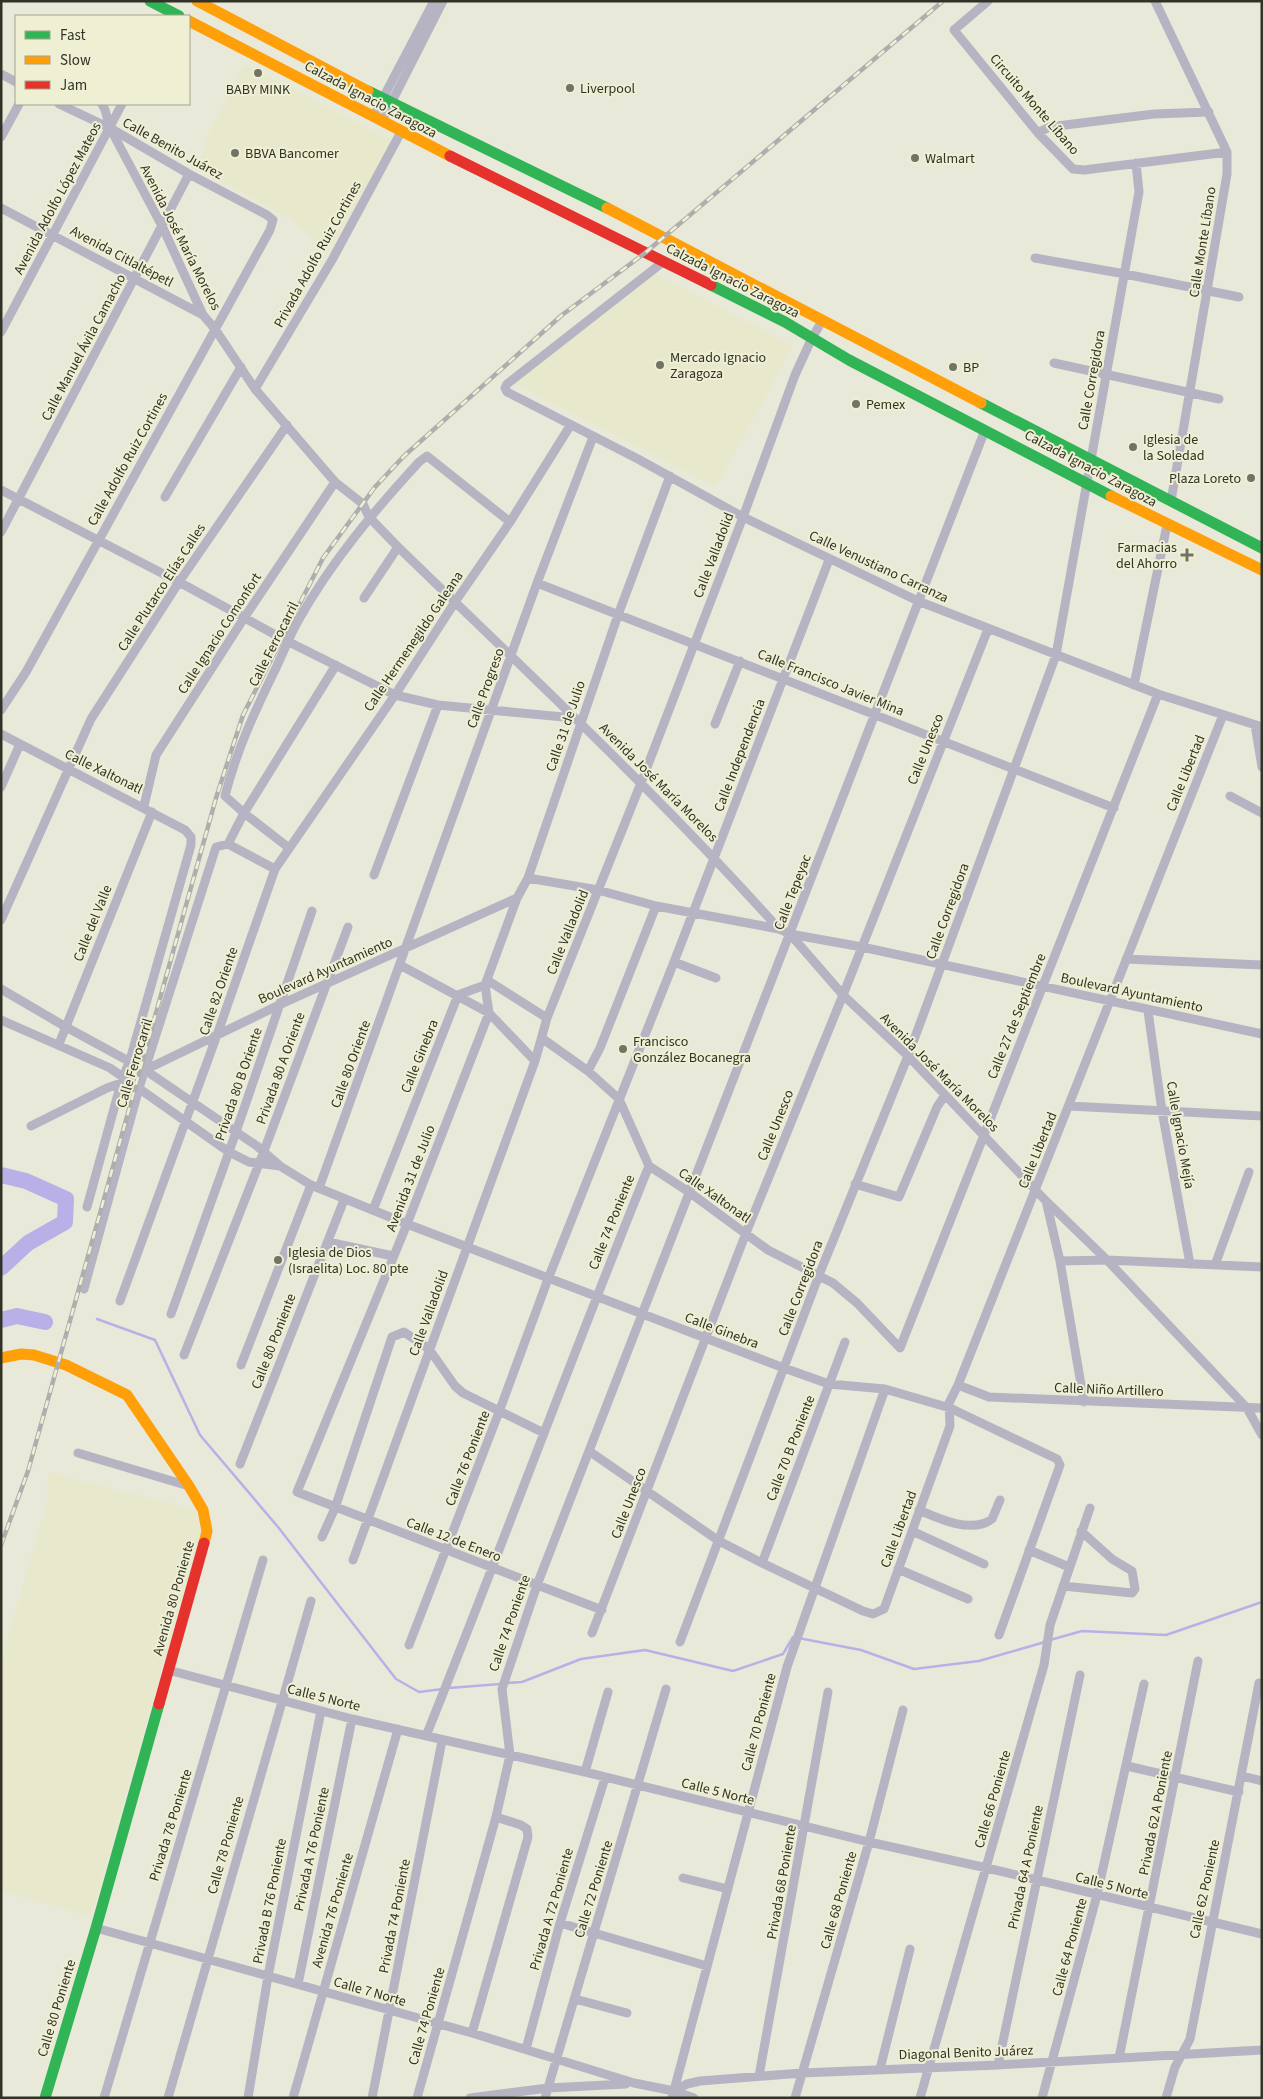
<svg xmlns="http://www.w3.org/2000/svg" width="1263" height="2099" font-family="'Source Sans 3',sans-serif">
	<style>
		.built { fill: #e8e8cd }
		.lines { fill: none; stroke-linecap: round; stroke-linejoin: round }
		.stream { stroke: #b8b0e7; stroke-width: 2.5 }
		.river { stroke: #b8b0e7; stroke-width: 16 }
		.street { stroke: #b6b4c3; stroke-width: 9 }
		.fast { stroke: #30b455; stroke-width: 11 }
		.slow { stroke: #ff9f0a; stroke-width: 11 }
		.jam { stroke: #e5322d; stroke-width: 11 }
		.rail-casing { stroke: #aeaeae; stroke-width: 4.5 }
		.rail { stroke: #efefd3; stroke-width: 2.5; stroke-dasharray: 8; stroke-linecap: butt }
		.poi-dot { fill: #727265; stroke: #efefd3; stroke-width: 2 }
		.labels { text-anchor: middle; stroke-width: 4; stroke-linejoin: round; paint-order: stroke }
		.poi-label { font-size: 14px; fill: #323227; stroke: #efefd3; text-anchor: start }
		.street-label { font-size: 14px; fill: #323227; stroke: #efefd3 }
	</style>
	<rect width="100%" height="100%" fill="#e9e9d9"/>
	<!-- built -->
	<path class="built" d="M244,64L392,141L328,253L289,218L195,167L207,145L204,143Z
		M654,273L793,346L716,487L513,383Z
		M48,1472L196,1510L201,1531L91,1916L1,1891V1660L47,1504Z"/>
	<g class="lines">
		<!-- stream -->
		<path class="stream" d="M97,1319L155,1340L200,1435L278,1527L396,1679L419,1692L443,1689
			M1050,1640L1082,1631L1166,1635L1262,1602
			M506,1683L522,1682L581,1659L645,1650L733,1671L783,1654L793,1637L861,1650L914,1669L979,1661L1045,1642
			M449,1688L500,1684"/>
		<!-- river -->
		<path class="river" d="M1,1175L26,1181L66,1199L65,1222L28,1243L1,1268
			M1,1320L17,1316L45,1322"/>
		<!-- street -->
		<path class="street" d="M988,1L954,30L1038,133L1073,169L1084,170L1227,152
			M1155,1L1227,152V174L1171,501
			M1,74L16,82
			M102,104L105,110L110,128L163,228L203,315L215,329L255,389L335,482L363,504L369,517L398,547C527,672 659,795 779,929L790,934L843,995L908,1056L1046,1201L1107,1260L1247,1408L1262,1435
			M373,117L434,1
			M382,121L443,1
			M1038,133L1049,127L1154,114L1209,112
			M1,137L19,104
			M1,208L203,315
			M1035,258L1125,274L1239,297
			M663,262L507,384L505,388L507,392L638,459L743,517L918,601L1158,694L1262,727
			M1,332L122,104
			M1054,363L1219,399
			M255,389L332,260L401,132
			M1,490L179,582L283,639L395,695L438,705L574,718
			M165,497L241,367
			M1,532L189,174
			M537,583L1114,808
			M364,598L398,547
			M1134,685L1167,525
			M1,710L26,672L270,230L273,220L267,215L189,174L110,128L59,104
			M715,724L740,661
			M1255,725L1262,767
			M1,734L185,830L191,837V845L130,1060L121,1083L87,1207
			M1,787L20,744
			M1230,796L1262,813
			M144,806L156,755L244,618L335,482
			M228,844L244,813L336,665
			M289,848L244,813L225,796C236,752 254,713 274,672C282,656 289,637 298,621C331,562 374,511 419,462L427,456L510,522
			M374,875L438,705
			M528,878L598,890L656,906L779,929
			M1,920L91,719L179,582L287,425
			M790,934L862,947L1262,1034
			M1126,959L1262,965
			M674,962L716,978
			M400,965L489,1013L535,1061
			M487,980L547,1018
			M1,989L66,1027L145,1070L257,1146L280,1166L311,1185L407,1224L784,1368L829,1384L885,1389L950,1408L1057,1459L1060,1465L999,1635
			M1148,1011L1162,1111L1190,1264
			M1,1020L110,1068L229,1152L249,1162L280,1166
			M543,1039L588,1071L619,1099L649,1166L689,1192L768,1250L833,1283L857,1303L900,1348L1158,694
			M59,1044L152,812
			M145,1070L279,1005L517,898
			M588,1071L600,1048L656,906
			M1069,1106L1262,1116
			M31,1126L107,1088L121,1083
			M855,1184L899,1197L937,1107L945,1095
			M319,1188L537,583L593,437
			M1046,1201L1060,1261L1084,1402
			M373,1210L458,995L485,985
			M328,1242L393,1256
			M1060,1261L1107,1260L1262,1267
			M1215,1265L1249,1172
			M84,1289L139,1088L216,847L228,844L275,869
			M120,1301L217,1035L275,869L395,695L455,602L510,522L570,426
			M171,1314L229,1152L312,911
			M184,1355L264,1151L348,927
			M241,1365L311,1185
			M958,1385L989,1397L1262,1408
			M589,1451L719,1541L762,1563L863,1611L873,1614L884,1609L950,1426L949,1403L958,1385L1223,715
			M78,1453L189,1486
			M240,1464L344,1200
			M919,1510C939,1519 972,1534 992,1519L1000,1500
			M912,1531L984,1564
			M322,1537L335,1508L392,1337L404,1332L429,1349L455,1386L463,1393L544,1433
			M1029,1550L1069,1567
			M353,1560L535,1061L547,1018L641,783L743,517L795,375L812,338L822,321
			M762,1563L845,1342
			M898,1569L968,1599
			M1063,1586L1132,1593L1135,1589L1132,1571L1112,1559L1081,1531
			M602,1610L297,1492L407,1224L489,1013L485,985L517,898L528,878L618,615L670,476
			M592,1633L746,1233L843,995L988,629
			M680,1642L819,1275L908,1056L1056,655L1139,192L1136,163
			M409,1645L499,1412L548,1279L674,962L829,560
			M168,1670L352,1719L585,1772L869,1842L987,1868L1262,1934
			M426,1736C502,1547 572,1355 649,1166
			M1127,1766L1239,1792
			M585,1772L608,1692
			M1242,1776L1262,1781
			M683,1878L728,1889
			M560,1923L707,1966
			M96,1928L472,2033L634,2083L674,2091L694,2098
			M298,1984L352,1719
			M575,1999L627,2013
			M472,2033L528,1837L527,1829L521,1825L496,1817
			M526,2049L560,1923L605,1778
			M1119,2058L1198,1661
			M998,2065L1080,1675
			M880,2069L910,1949
			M759,2076L828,1692
			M674,2091L687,2084L700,2081L802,2073L998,2065L1262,2050
			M104,2098L263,1560
			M168,2098L311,1601
			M248,2098L268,1976L321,1711
			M293,2098L398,1729
			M372,2098L442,1741
			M417,2098L496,1817L510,1755L502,1689L537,1585L985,430
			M470,2098L548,2088L626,2084
			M545,2098L666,1689
			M672,2098L787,1667L885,1389
			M795,2098L869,1842L903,1710
			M920,2098L1044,1665L1050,1625L1090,1508
			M1042,2098L1097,1895L1144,1684
			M1166,2098L1175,2067L1190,2039L1259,1683"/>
		<!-- fast -->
		<path class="fast" d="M150,1L179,16
			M368,91L607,208
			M711,285L785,322L849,360L1111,496
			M981,403L1262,548
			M45,2098L96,1928L159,1704"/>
		<!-- slow -->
		<path class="slow" d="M197,1L368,91
			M189,21L450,156
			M607,208L981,403
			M1111,496L1262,570
			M1,1358L21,1354L34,1355L66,1365L127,1395L189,1486L203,1510L207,1531L204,1543"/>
		<!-- jam -->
		<path class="jam" d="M450,156L711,285
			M159,1704L204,1543"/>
		<defs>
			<path id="rail" d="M1,1545L28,1471L216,798L243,715L323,558L375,487L404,456L562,315L645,253L943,1"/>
		</defs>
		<!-- rail casing -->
		<use href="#rail" class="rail-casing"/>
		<!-- rail -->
		<use href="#rail" class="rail"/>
	</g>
	<!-- markers -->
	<g class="poi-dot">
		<circle cx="258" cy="73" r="5"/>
		<circle cx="570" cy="88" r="5"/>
		<circle cx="235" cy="153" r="5"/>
		<circle cx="915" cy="158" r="5"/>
		<circle cx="660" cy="365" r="5"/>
		<circle cx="953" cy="367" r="5"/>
		<circle cx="856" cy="404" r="5"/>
		<circle cx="1133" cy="447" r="5"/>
		<circle cx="1251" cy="478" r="5"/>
		<path d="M1184.5 547.5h5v5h5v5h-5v5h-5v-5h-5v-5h5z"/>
		<circle cx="623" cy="1049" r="5"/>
		<circle cx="278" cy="1260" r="5"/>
	</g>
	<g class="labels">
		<!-- poi labels -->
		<g class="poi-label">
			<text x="580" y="93">Liverpool</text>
			<text x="258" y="94" text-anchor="middle">BABY MINK</text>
			<text x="245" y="158">BBVA Bancomer</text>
			<text x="925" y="163">Walmart</text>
			<text x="670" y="362">Mercado Ignacio<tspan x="670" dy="16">Zaragoza</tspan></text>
			<text x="963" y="372">BP</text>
			<text x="866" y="409">Pemex</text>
			<text x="1143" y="444">Iglesia de<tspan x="1143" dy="16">la Soledad</tspan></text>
			<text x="1241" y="483" text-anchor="end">Plaza Loreto</text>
			<text x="1177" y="552" text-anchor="end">Farmacias<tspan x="1177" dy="16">del Ahorro</tspan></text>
			<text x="633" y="1046">Francisco<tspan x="633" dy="16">González Bocanegra</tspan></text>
			<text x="288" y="1257">Iglesia de Dios<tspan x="288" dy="16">(Israelita) Loc. 80 pte</tspan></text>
		</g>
		<!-- street labels -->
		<g class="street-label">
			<text transform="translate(371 99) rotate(28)" y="5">Calzada Ignacio Zaragoza</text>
			<text transform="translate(1035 104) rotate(49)" y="5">Circuito Monte Líbano</text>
			<text transform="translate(173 148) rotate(29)" y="5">Calle Benito Juárez</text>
			<text transform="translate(57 198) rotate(-62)" y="5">Avenida Adolfo López Mateos</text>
			<text transform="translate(181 237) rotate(63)" y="5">Avenida José María Morelos</text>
			<text transform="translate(1202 242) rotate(-81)" y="5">Calle Monte Líbano</text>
			<text transform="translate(317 254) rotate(-61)" y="5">Privada Adolfo Ruiz Cortines</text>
			<text transform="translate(122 256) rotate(28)" y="5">Avenida Citlaltépetl</text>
			<text transform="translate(733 280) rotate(27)" y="5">Calzada Ignacio Zaragoza</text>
			<text transform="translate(83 347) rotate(-62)" y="5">Calle Manuel Ávila Camacho</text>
			<text transform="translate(1091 380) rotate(-80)" y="5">Calle Corregidora</text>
			<text transform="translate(127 459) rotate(-61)" y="5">Calle Adolfo Ruiz Cortines</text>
			<text transform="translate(1091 468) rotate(28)" y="5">Calzada Ignacio Zaragoza</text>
			<text transform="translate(713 555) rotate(-69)" y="5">Calle Valladolid</text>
			<text transform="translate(879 566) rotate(25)" y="5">Calle Venustiano Carranza</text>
			<text transform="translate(161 587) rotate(-57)" y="5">Calle Plutarco Elías Calles</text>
			<text transform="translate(219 633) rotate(-57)" y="5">Calle Ignacio Comonfort</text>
			<text transform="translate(413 641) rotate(-56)" y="5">Calle Hermenegildo Galeana</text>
			<text transform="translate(273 644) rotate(-63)" y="5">Calle Ferrocarril</text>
			<text transform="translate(831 682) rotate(22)" y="5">Calle Francisco Javier Mina</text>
			<text transform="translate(485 688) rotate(-70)" y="5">Calle Progreso</text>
			<text transform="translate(565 726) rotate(-71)" y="5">Calle 31 de Julio</text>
			<text transform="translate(925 749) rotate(-68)" y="5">Calle Unesco</text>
			<text transform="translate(739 755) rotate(-69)" y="5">Calle Independencia</text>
			<text transform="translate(104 771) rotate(26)" y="5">Calle Xaltonatl</text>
			<text transform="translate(1185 773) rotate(-68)" y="5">Calle Libertad</text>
			<text transform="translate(659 782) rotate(45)" y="5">Avenida José María Morelos</text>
			<text transform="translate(792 892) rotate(-69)" y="5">Calle Tepeyac</text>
			<text transform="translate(947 911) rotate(-70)" y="5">Calle Corregidora</text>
			<text transform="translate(92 923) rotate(-68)" y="5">Calle del Valle</text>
			<text transform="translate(567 932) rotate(-68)" y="5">Calle Valladolid</text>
			<text transform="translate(325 970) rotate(-24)" y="5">Boulevard Ayuntamiento</text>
			<text transform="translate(218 991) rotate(-71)" y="5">Calle 82 Oriente</text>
			<text transform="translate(1132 992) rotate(12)" y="5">Boulevard Ayuntamiento</text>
			<text transform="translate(1016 1016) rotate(-68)" y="5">Calle 27 de Septiembre</text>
			<text transform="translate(419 1056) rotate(-68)" y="5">Calle Ginebra</text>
			<text transform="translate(134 1063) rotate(-73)" y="5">Calle Ferrocarril</text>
			<text transform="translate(350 1064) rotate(-70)" y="5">Calle 80 Oriente</text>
			<text transform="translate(280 1068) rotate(-70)" y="5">Privada 80 A Oriente</text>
			<text transform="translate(940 1072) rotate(45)" y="5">Avenida José María Morelos</text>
			<text transform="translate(238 1084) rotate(-71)" y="5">Privada 80 B Oriente</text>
			<text transform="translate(775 1125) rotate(-68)" y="5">Calle Unesco</text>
			<text transform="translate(1181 1135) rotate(80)" y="5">Calle Ignacio Mejía</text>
			<text transform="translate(1037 1150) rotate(-68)" y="5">Calle Libertad</text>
			<text transform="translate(410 1178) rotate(-69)" y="5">Avenida 31 de Julio</text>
			<text transform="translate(715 1195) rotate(35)" y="5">Calle Xaltonatl</text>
			<text transform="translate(611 1222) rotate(-68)" y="5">Calle 74 Poniente</text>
			<text transform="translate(800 1288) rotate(-69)" y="5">Calle Corregidora</text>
			<text transform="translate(428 1313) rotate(-70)" y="5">Calle Valladolid</text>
			<text transform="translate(722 1330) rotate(21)" y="5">Calle Ginebra</text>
			<text transform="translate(273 1341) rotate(-69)" y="5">Calle 80 Poniente</text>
			<text transform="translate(1109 1389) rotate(2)" y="5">Calle Niño Artillero</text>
			<text transform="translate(790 1448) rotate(-69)" y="5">Calle 70 B Poniente</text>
			<text transform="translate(467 1458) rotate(-69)" y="5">Calle 76 Poniente</text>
			<text transform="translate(628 1503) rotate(-69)" y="5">Calle Unesco</text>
			<text transform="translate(898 1529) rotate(-70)" y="5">Calle Libertad</text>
			<text transform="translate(454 1539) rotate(21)" y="5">Calle 12 de Enero</text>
			<text transform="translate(173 1598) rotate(-74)" y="5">Avenida 80 Poniente</text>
			<text transform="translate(509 1623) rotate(-71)" y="5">Calle 74 Poniente</text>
			<text transform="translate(324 1697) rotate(14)" y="5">Calle 5 Norte</text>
			<text transform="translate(758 1722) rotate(-75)" y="5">Calle 70 Poniente</text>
			<text transform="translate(718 1791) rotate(14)" y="5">Calle 5 Norte</text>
			<text transform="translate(992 1799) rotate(-74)" y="5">Calle 66 Poniente</text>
			<text transform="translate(1155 1813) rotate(-79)" y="5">Privada 62 A Poniente</text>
			<text transform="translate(170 1825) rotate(-73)" y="5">Privada 78 Poniente</text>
			<text transform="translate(225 1845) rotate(-74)" y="5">Calle 78 Poniente</text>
			<text transform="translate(311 1849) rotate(-78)" y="5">Privada A 76 Poniente</text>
			<text transform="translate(1025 1867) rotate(-78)" y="5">Privada 64 A Poniente</text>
			<text transform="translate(781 1882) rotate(-80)" y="5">Privada 68 Poniente</text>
			<text transform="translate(1112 1885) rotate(14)" y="5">Calle 5 Norte</text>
			<text transform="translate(593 1889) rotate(-73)" y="5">Calle 72 Poniente</text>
			<text transform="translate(1204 1889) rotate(-78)" y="5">Calle 62 Poniente</text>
			<text transform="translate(838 1900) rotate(-74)" y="5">Calle 68 Poniente</text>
			<text transform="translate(269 1901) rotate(-79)" y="5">Privada B 76 Poniente</text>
			<text transform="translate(551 1909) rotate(-74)" y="5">Privada A 72 Poniente</text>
			<text transform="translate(332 1910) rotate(-74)" y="5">Avenida 76 Poniente</text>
			<text transform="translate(394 1916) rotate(-79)" y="5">Privada 74 Poniente</text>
			<text transform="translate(1069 1947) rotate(-75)" y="5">Calle 64 Poniente</text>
			<text transform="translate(370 1991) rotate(16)" y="5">Calle 7 Norte</text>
			<text transform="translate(56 2008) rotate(-73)" y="5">Calle 80 Poniente</text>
			<text transform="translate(426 2016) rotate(-74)" y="5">Calle 74 Poniente</text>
			<text transform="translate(966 2052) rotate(-2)" y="5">Diagonal Benito Juárez</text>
		</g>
	</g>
	<!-- border -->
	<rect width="1263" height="2099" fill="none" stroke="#323227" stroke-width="5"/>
	<!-- legend -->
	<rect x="15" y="15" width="175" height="90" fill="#efefd3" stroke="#a3a38e"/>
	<rect x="25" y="31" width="25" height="8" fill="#30b455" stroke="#a3a38e"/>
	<text x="60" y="40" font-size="15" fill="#323227">Fast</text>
	<rect x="25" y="56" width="25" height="8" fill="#ff9f0a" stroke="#a3a38e"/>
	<text x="60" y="65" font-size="15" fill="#323227">Slow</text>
	<rect x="25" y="81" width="25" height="8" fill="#e5322d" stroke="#a3a38e"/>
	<text x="60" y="90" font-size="15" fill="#323227">Jam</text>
</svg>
